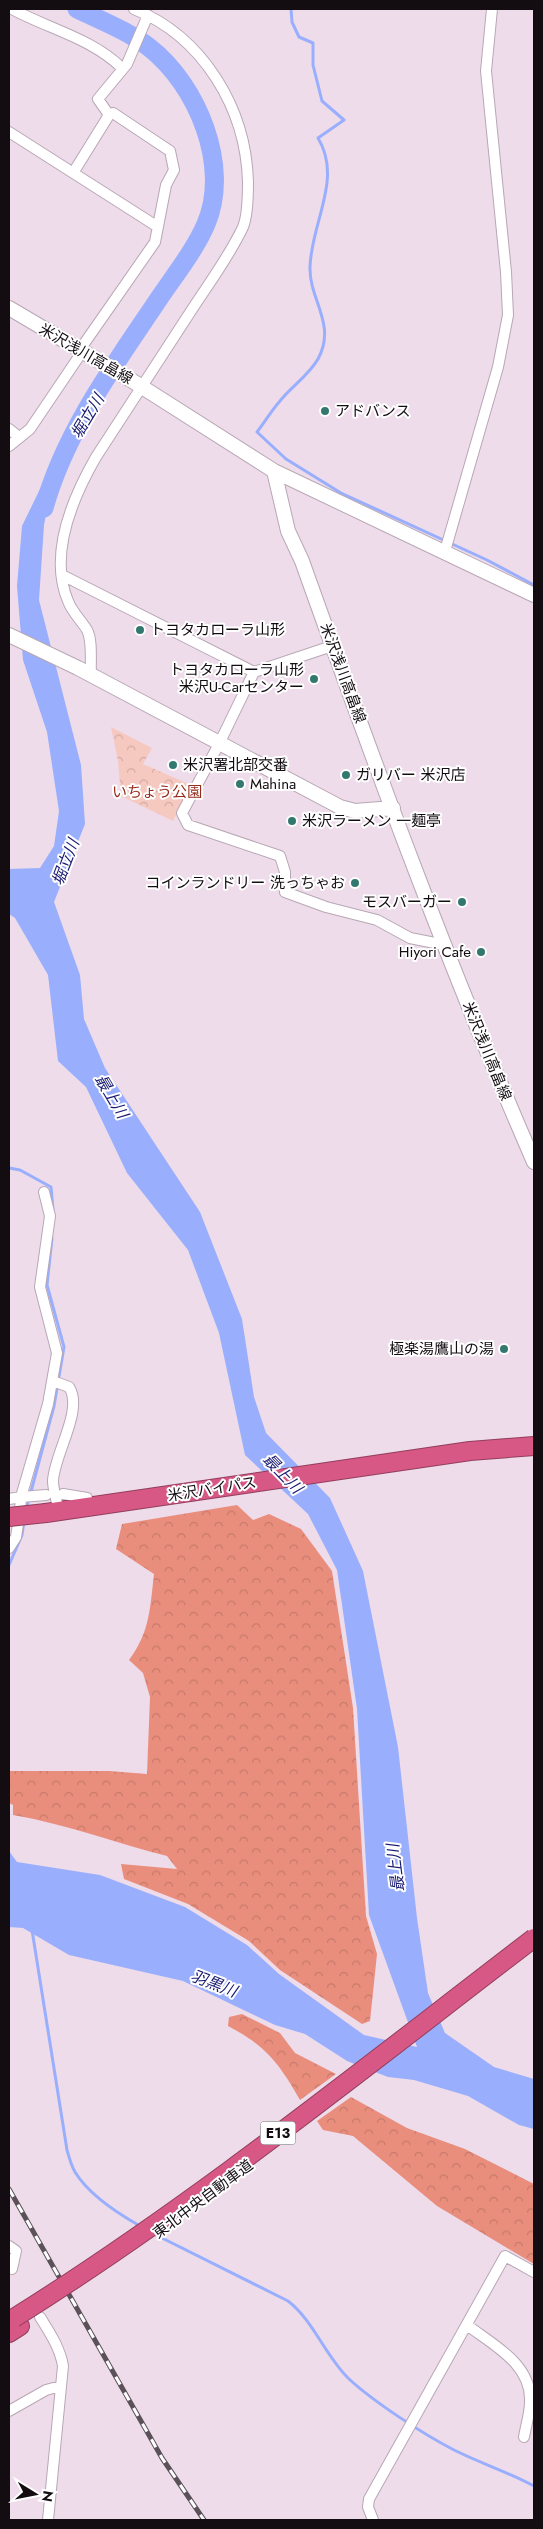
<svg xmlns="http://www.w3.org/2000/svg" width="543" height="2529" font-family="Jost,'Noto Sans JP',sans-serif">
	<style>
		.forest { fill: url(#forest-crowns) }
		.park { fill: url(#park-crowns) }
		.water { fill: #99affd }
		.lines { fill: none; stroke-linecap: round; stroke-linejoin: round }
		.stream { stroke: #99affd; stroke-width: 3 }
		.river { stroke: #99affd; stroke-width: 19 }
		.street-casing { stroke: #b8a7b5; stroke-width: 12 }
		.secondary-casing { stroke: #b8a7b5; stroke-width: 16 }
		.highway-casing { stroke: #923e5c; stroke-width: 20 }
		.street { stroke: #fff; stroke-width: 10 }
		.secondary { stroke: #fff; stroke-width: 14 }
		.highway { stroke: #d75884; stroke-width: 18 }
		.rail-casing { stroke: #5b5159; stroke-width: 5 }
		.rail { stroke: #fff; stroke-width: 3; stroke-dasharray: 9; stroke-linecap: butt }
		.highway-bridge-casing { stroke: #923e5c; stroke-width: 20; stroke-linecap: butt }
		.highway-bridge { stroke: #d75884; stroke-width: 18 }
		.poi-dot { fill: #33786e; stroke: #fff; stroke-width: 2 }
		.labels { text-anchor: middle; stroke-width: 4; stroke-linejoin: round; paint-order: stroke }
		.shield { fill: #fff; stroke: #5a5659; stroke-width: 1 }
		.shield-label { font-size: 14px; font-weight: bold; fill: #130d12 }
		.street-label { font-size: 15px; fill: #130d12; stroke: #fff }
		.poi-label { font-size: 15px; fill: #130d12; stroke: #fff; text-anchor: start }
		.park-label { font-size: 15px; fill: #962b1c; stroke: #fff }
		.water-label { font-size: 16px; font-style: italic; fill: #181a72; stroke: #fff }
	</style>
	<defs>
		<pattern id="forest-crowns" width="20" height="18" patternUnits="userSpaceOnUse" patternTransform="scale(1.25)"><rect width="20" height="18" fill="#e98e7d"/><path d="M2 6a3 3 0 1 1 6 0M12 15a3 3 0 1 1 6 0" fill="none" stroke="#c7796b"/></pattern>
		<pattern id="park-crowns" width="20" height="18" patternUnits="userSpaceOnUse" patternTransform="scale(1.25)"><rect width="20" height="18" fill="#f6c9c0"/><path d="M2 6a3 3 0 1 1 6 0M12 15a3 3 0 1 1 6 0" fill="none" stroke="#d2aba4"/></pattern>
	</defs>
	<rect width="100%" height="100%" fill="#eedceb"/>
	<!-- forest -->
	<path class="forest" d="M237,1505L253,1520L269,1514L301,1529L332,1571L353,1708L366,1916L377,1954L370,2021L362,2024L280,1970L249,1941L188,1904L124,1879L121,1864L177,1869L167,1856C116,1843 66,1824 13,1815V1805L9,1803V1771H109L147,1774L150,1697L143,1673L129,1660C150,1632 150,1608 154,1574L116,1549L122,1524Z
		M242,2014L280,2033L295,2053L336,2074L300,2100C279,2063 266,2046 228,2026L229,2017Z
		M351,2097L407,2128L465,2149L534,2184V2264L437,2206L353,2136L323,2130L317,2121Z"/>
	<!-- park -->
	<path class="park" d="M111,727L152,748L143,764L191,785L173,821L121,796L118,761Z"/>
	<!-- water -->
	<path class="water" d="M58,452L44,525L39,600L81,765L85,824L54,902L80,975L84,1019L105,1068L200,1212L242,1319L254,1397L266,1433L330,1498L363,1571L398,1747L417,1918L428,1993L445,2033L494,2067L534,2079V2129L519,2125L468,2096L414,2080L388,2077L347,2061L305,2034L275,2025L183,1981L69,1955L23,1928L9,1927V1851L17,1862L100,1875L185,1907L247,1945L279,1974L364,2035L417,2047L369,1915L357,1709L337,1570L308,1514L245,1455L219,1333L188,1250L127,1173L86,1087L58,1061L48,975L15,918L9,914V869L40,868L54,846L59,811L47,732L23,660L17,586L22,526Z"/>
	<g class="lines">
		<!-- stream -->
		<path class="stream" d="M291,9L292,22L299,37L313,43V65L322,101L344,120L318,138C343,179 311,223 310,267C309,300 337,324 318,359C309,375 291,387 280,401C271,411 265,422 257,432L286,459L341,493L487,560L534,585
			M9,1168L20,1170L51,1187L53,1210
			M26,1510L54,1406L64,1347L47,1285L52,1238
			M9,1565L22,1535L24,1521
			M32,1930L67,2150C69,2157 71,2165 75,2172C89,2195 117,2213 140,2226
			M152,2233L288,2301C314,2321 325,2356 349,2379C374,2402 423,2434 454,2450C480,2463 508,2472 534,2486"/>
		<!-- river -->
		<path class="river" d="M44,508C65,432 115,364 158,300C174,276 195,250 206,224C231,166 197,85 150,48C128,31 102,21 77,9"/>
		<defs>
			<path id="street" d="M12,9C49,29 91,38 122,68
				M9,132L158,227
				M73,173L109,115L98,99L127,64L148,15
				M79,351L155,242L166,185L174,170L170,151L113,113L109,115
				M9,429L19,437
				M9,446L30,429L82,352
				M445,551L498,367L508,315L506,272L486,71L492,9
				M62,575L254,672
				M332,646L254,672L219,744L182,813L188,825L280,856L285,872V892L326,907L377,920L410,938L445,945
				M91,675C90,663 93,641 87,630C81,620 72,612 68,601C48,554 73,497 96,457C127,409 158,361 189,314C207,286 229,257 243,227C248,215 248,195 248,182C246,108 203,37 134,9
				M53,1381L69,1387C84,1410 54,1454 53,1481C53,1490 57,1502 59,1511
				M63,1494L87,1498L88,1506
				M9,1499L21,1497L48,1404L57,1353L40,1287L50,1216L44,1192
				M20,1510L21,1497L46,1495
				M9,1548L16,1537L18,1524
				M9,2246L16,2251L12,2269L9,2268
				M40,2317C50,2333 60,2348 63,2366L48,2520
				M467,2325C493,2345 532,2364 530,2402C530,2413 526,2425 524,2437
				M9,2411L46,2390L61,2386
				M373,2520L368,2507L369,2499L505,2256L534,2272"/>
			<path id="secondary" d="M9,308L131,380L274,471L534,595
				M274,471L288,531L302,561C374,763 448,965 534,1162
				M9,635L78,668L340,807L355,811L393,808"/>
			<path id="highway" d="M46,1513L470,1451L534,1446
				M9,2333L20,2326"/>
		</defs>
		<!-- street casing -->
		<use href="#street" class="street-casing"/>
		<!-- secondary casing -->
		<use href="#secondary" class="secondary-casing"/>
		<!-- highway casing -->
		<use href="#highway" class="highway-casing"/>
		<!-- street -->
		<use href="#street" class="street"/>
		<!-- secondary -->
		<use href="#secondary" class="secondary"/>
		<!-- highway -->
		<use href="#highway" class="highway"/>
		<defs>
			<path id="rail" d="M9,2189L162,2458L204,2520"/>
		</defs>
		<!-- rail casing -->
		<use href="#rail" class="rail-casing"/>
		<!-- rail -->
		<use href="#rail" class="rail"/>
		<defs>
			<path id="highway-bridge" d="M9,1517L46,1513
				M14,2318C196,2204 364,2068 534,1938"/>
		</defs>
		<!-- highway-bridge casing -->
		<use href="#highway-bridge" class="highway-bridge-casing"/>
		<!-- highway-bridge -->
		<use href="#highway-bridge" class="highway-bridge"/>
	</g>
	<!-- markers -->
	<g class="poi-dot">
		<circle cx="325" cy="411" r="5"/>
		<circle cx="140" cy="630" r="5"/>
		<circle cx="314" cy="679" r="5"/>
		<circle cx="173" cy="765" r="5"/>
		<circle cx="346" cy="775" r="5"/>
		<circle cx="240" cy="784" r="5"/>
		<circle cx="292" cy="821" r="5"/>
		<circle cx="355" cy="883" r="5"/>
		<circle cx="462" cy="902" r="5"/>
		<circle cx="481" cy="952" r="5"/>
		<circle cx="504" cy="1349" r="5"/>
	</g>
	<g class="labels">
		<!-- shield labels -->
		<rect class="shield" x="260.5" y="2121.5" width="35" height="23" rx="4"/>
		<g class="shield-label">
			<text x="278" y="2138">E13</text>
		</g>
		<!-- street labels -->
		<g class="street-label">
			<text transform="translate(86 354) rotate(30)" y="5">米沢浅川高畠線</text>
			<text transform="translate(343 673) rotate(70)" y="5">米沢浅川高畠線</text>
			<text transform="translate(487 1051) rotate(68)" y="5">米沢浅川高畠線</text>
			<text transform="translate(212 1489) rotate(-9)" y="5">米沢バイパス</text>
			<text transform="translate(203 2199) rotate(-37)" y="5">東北中央自動車道</text>
		</g>
		<!-- poi labels -->
		<g class="poi-label">
			<text x="335" y="416">アドバンス</text>
			<text x="150" y="635">トヨタカローラ山形</text>
			<text x="304" y="675" text-anchor="end">トヨタカローラ山形<tspan x="304" dy="17">米沢U-Carセンター</tspan></text>
			<text x="183" y="770">米沢署北部交番</text>
			<text x="356" y="780">ガリバー 米沢店</text>
			<text x="250" y="789">Mahina</text>
			<text x="302" y="826">米沢ラーメン 一麺亭</text>
			<text x="345" y="888" text-anchor="end">コインランドリー 洗っちゃお</text>
			<text x="452" y="907" text-anchor="end">モスバーガー</text>
			<text x="471" y="957" text-anchor="end">Hiyori Cafe</text>
			<text x="494" y="1354" text-anchor="end">極楽湯鷹山の湯</text>
		</g>
		<!-- park labels -->
		<g class="park-label">
			<text x="157" y="797">いちょう公園</text>
		</g>
		<!-- water labels -->
		<g class="water-label">
			<text transform="translate(87 416) rotate(-59)" y="6">堀立川</text>
			<text transform="translate(65 862) rotate(-69)" y="6">堀立川</text>
			<text transform="translate(112 1096) rotate(59)" y="6">最上川</text>
			<text transform="translate(283 1473) rotate(46)" y="6">最上川</text>
			<text transform="translate(395 1868) rotate(-97)" y="6">最上川</text>
			<text transform="translate(214 1983) rotate(21)" y="6">羽黒川</text>
		</g>
	</g>
	<!-- border -->
	<rect width="543" height="2529" fill="none" stroke="#130d12" stroke-width="20"/>
	<!-- north arrow -->
	<g transform="translate(35 2494) rotate(100)" stroke="#ffffff" stroke-width="4" paint-order="stroke">
	<path d="M0-4L9 19L0 12L-9 19Z" fill="#130d12"/>
	<text y="-8" font-size="14" font-weight="bold" text-anchor="middle" fill="#130d12">N</text>
	</g>
</svg>
